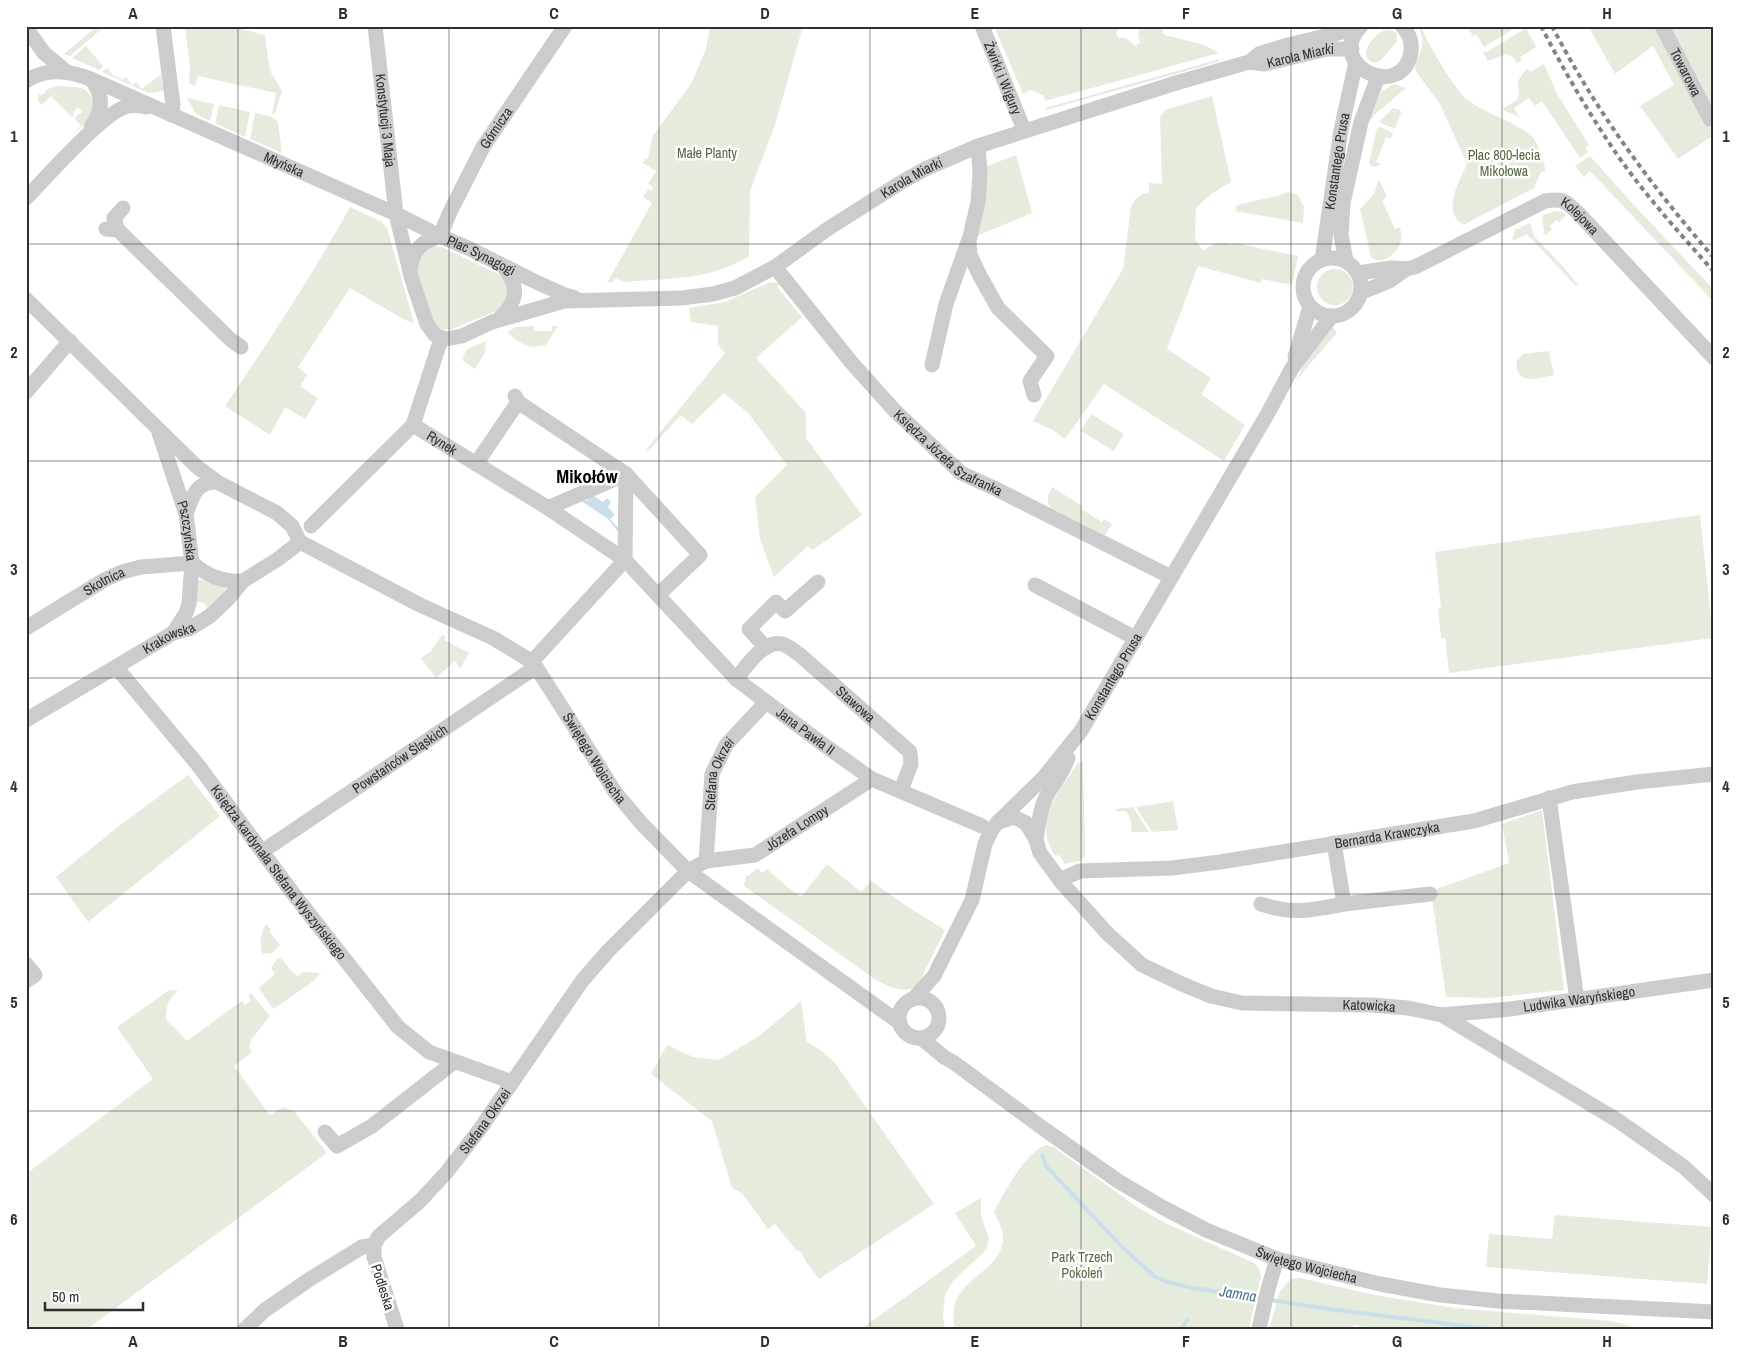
<svg xmlns="http://www.w3.org/2000/svg" width="1740" height="1355" font-family="'Archivo Narrow',sans-serif">
	<style>
		.green { fill: #e5ebdd }
		.water { fill: #cbdfea }
		.lines { fill: none; stroke-linecap: round; stroke-linejoin: round }
		.stream { stroke: #cbdfea; stroke-width: 4 }
		.minor { stroke: #ccc; stroke-width: 15 }
		.rail { stroke: #848484; stroke-width: 4; stroke-dasharray: 5 4; stroke-linecap: butt }
		.grid { fill: none; stroke: #2f2f2f; stroke-width: 1; stroke-opacity: 0.55 }
		.labels { text-anchor: middle; stroke-width: 5; stroke-linejoin: round; paint-order: stroke }
		.street-label { font-size: 14px; fill: #2f2f2f; stroke: #fff }
		.park-label { font-size: 14px; fill: #53693e; stroke: #fff }
		.water-label { font-size: 15px; font-style: italic; fill: #40718d; stroke: #fff }
		.district-label { font-size: 19px; font-weight: bold; fill: #000; stroke: #fff }
		.neatline { fill: none; stroke: #2f2f2f; stroke-width: 2 }
		.grid-label { font-size: 16px; text-anchor: middle; font-weight: bold; fill: #2f2f2f }
	</style>
	<rect width="100%" height="100%" fill="#fff"/>
	<!-- green -->
	<path class="green" d="M97,26H105L70,56L64,54Z
		M185,26H227L265,35L270,71L282,91L275,114H272L276,93L198,76L195,86L189,83L190,68Z
		M710,26H803L775,125L750,191L749,256C710,281 668,278 624,282L615,278L613,282L607,283L652,203L643,197L648,189L651,191L653,187L648,184L656,171L643,163L645,159H648L652,137L691,84L706,49Z
		M1009,26H1124L1116,32L1118,38H1126L1135,46L1140,43L1138,34L1141,26H1164L1162,32L1165,35L1204,45L1219,53L1045,101L1044,96L1031,90L1023,94L996,31L998,27L1006,30Z
		M1419,26H1421C1427,42 1452,85 1465,98C1482,113 1523,124 1534,139C1540,147 1542,159 1545,168V171L1541,172L1534,188L1463,225C1441,210 1459,183 1467,164L1440,104L1415,70C1416,50 1428,52 1419,26Z
		M1467,26H1518L1484,47L1476,34L1473,36Z
		M1588,26H1656L1714,135L1678,159L1640,106L1674,85L1653,46L1615,74Z
		M1666,26H1714V109L1685,62Z
		M1526,28L1536,47L1520,57L1522,60L1517,63L1513,57L1506,54L1488,61L1483,52L1485,51L1487,52Z
		M1387,29L1396,32L1397,42L1380,61C1374,64 1369,62 1366,56C1365,45 1377,33 1387,29Z
		M86,46L103,66L99,70L72,58Z
		M1220,59L1218,62L1046,110L1045,108Z
		M1544,64L1557,94L1589,145L1585,148L1588,152L1580,158L1542,101L1535,106L1529,98L1514,108L1519,117L1502,109C1518,99 1522,102 1517,82L1527,68L1530,72Z
		M107,68L113,75L123,80L126,77L132,85L136,82L142,89L161,74L159,71L160,70L164,91L148,93L102,72Z
		M1394,84L1406,88L1374,115L1372,119H1369L1382,91Z
		M57,86C64,87 74,86 81,88C87,90 90,94 92,99C97,114 84,124 75,133L81,125L74,118L82,112L78,107L73,113L74,114L72,117L51,96L42,105L38,101V94L42,95L48,89Z
		M1212,96L1231,182L1211,194L1196,208L1195,239L1203,251C1213,243 1220,241 1232,244L1235,243L1298,256L1292,285L1262,279L1261,283L1198,266L1167,349L1211,378L1201,394L1245,425L1224,461L1104,384L1065,439L1053,430L1033,421L1123,269L1131,207C1135,198 1139,194 1149,193V183L1162,184L1160,117L1165,110Z
		M187,98L214,104L210,121L196,114Z
		M219,105L250,112L245,137L215,123Z
		M1393,108L1400,110L1401,113L1395,128H1393L1381,123L1380,121Z
		M255,113L272,117L278,122L282,153L250,139Z
		M1381,127L1393,133L1391,139L1386,137L1376,162L1381,164L1376,167H1372L1369,163L1377,128Z
		M1016,155L1032,213L977,236L987,166Z
		M1590,156L1633,204L1714,290V302L1590,171L1584,177L1575,166Z
		M1379,180L1387,197L1382,200L1395,229L1400,227C1401,233 1402,238 1400,244C1396,254 1380,267 1371,257L1360,209L1374,194Z
		M1288,192L1298,195L1304,207L1303,223L1235,211L1237,205L1281,195Z
		M350,207L382,222L387,228L414,323L405,320L350,288L298,367L307,375L300,386L318,398L305,419L285,407L270,435L225,406C269,341 312,276 350,207Z
		M1556,211L1562,212L1566,215L1559,222L1556,220L1550,226L1552,229L1545,236L1542,218L1543,215Z
		M1530,223L1534,236L1566,270L1578,285L1576,286L1527,234L1512,241L1515,230Z
		M428,246H435L444,248L500,275L503,277L510,290L501,309L450,330L441,329L435,326L416,271V259Z
		M1317 287a18 18 0 1 1 36 0a18 18 0 1 1-36 0Z
		M774,282L780,284L777,287L802,317L756,358L806,413V438L862,515L813,550L808,546L774,577L760,539L755,497L787,465L749,414L724,393L692,424L681,415L648,451L646,450L725,353L718,345V326L691,322L689,308L725,302L768,283Z
		M534,326V331H552V326H558L546,345C529,350 519,343 507,332L516,327Z
		M1332,326L1337,333L1296,380L1309,355Z
		M486,341L485,353L475,369L462,360L466,350Z
		M1549,351L1554,375C1542,377 1521,386 1517,369C1515,363 1518,358 1523,354Z
		M1091,414L1124,434L1114,451L1081,431Z
		M1052,487L1082,506L1081,509L1102,522L1104,519L1112,524L1105,535L1051,508C1045,501 1048,495 1052,487Z
		M1700,515L1713,638L1449,673L1445,638H1441L1438,609L1441,608L1435,552Z
		M197,579L226,587L223,594L208,608L204,603L195,601Z
		M442,635L446,637L444,640L469,653L460,669L455,661L436,678L421,658L431,651Z
		M1083,762L1085,855L1082,860L1065,864L1059,855L1055,856C1032,820 1058,793 1078,763Z
		M188,775L220,816L88,922L56,877L119,826Z
		M1173,801L1178,830L1152,832L1136,807Z
		M1133,807L1149,832H1131C1132,824 1131,818 1126,811H1117L1116,809Z
		M1542,810L1564,990L1489,998L1446,997L1431,891L1509,863L1502,824Z
		M827,864L861,892L871,881L905,905L945,930L921,979L914,988L905,990L892,988L873,978L744,886L746,877L758,868L762,873L767,869L786,886L801,897Z
		M266,924L271,929L269,931L280,945L272,953L262,954C260,942 260,935 266,924Z
		M281,958L293,973L298,976L303,972L321,973L311,983L273,1009L259,988L275,974L271,968L277,959Z
		M169,990L178,991C168,999 166,1007 166,1019L187,1041L242,1001L245,1005L251,1000L248,996L251,993L270,1016L251,1040L249,1047L252,1052L234,1066L270,1115L283,1107L294,1111L327,1153L87,1329H26V1174L153,1079L117,1027Z
		M801,1001L807,1042L819,1049L835,1063L934,1204L819,1279L806,1262L801,1252L796,1250L775,1224L768,1229L742,1193L732,1188L712,1121L651,1074L667,1045L693,1057L719,1060L759,1036Z
		M1047,1145L1055,1148L1137,1207L1165,1223L1254,1263L1259,1268L1261,1276L1249,1329H955C953,1318 952,1305 959,1295C972,1274 1010,1261 1002,1230C1000,1224 997,1218 994,1212C1003,1194 1027,1149 1047,1145Z
		M981,1198V1216L989,1238L986,1250L954,1280L945,1294L943,1316L945,1329H861L976,1246L955,1213Z
		M1555,1215L1712,1227L1707,1284L1486,1267L1489,1234L1552,1239Z
		M1300,1278L1375,1295L1454,1308L1611,1321L1642,1329H1375L1354,1325L1353,1329H1269L1280,1291L1291,1279Z"/>
	<!-- water -->
	<path class="water" d="M591,494L603,502L607,498L611,502L608,507L615,515L610,519L622,532L620,534L608,519L577,498L578,496L587,501Z"/>
	<g class="lines">
		<!-- stream -->
		<path class="stream" d="M1042,1155L1046,1166L1121,1246L1154,1276L1167,1282L1188,1287L1263,1299
			M1270,1300L1329,1309L1489,1329
			M1181,1329L1187,1320"/>
		<!-- minor -->
		<g class="minor">
			<path d="M163,26L173,105L171,115"/>
			<path id="s1" d="M375,26L396,214L412,280L427,324L435,335L446,339L462,336L492,322L564,301L682,298L713,294L735,288L775,267L826,230L900,183L925,169L978,146L1176,83L1249,62L1264,64L1327,49H1352"/>
			<path id="s2" d="M982,26L1024,130"/>
			<path d="M1361,26C1323,66 1404,103 1411,51C1412,42 1409,33 1402,26"/>
			<path id="s3" d="M1662,26L1710,119L1714,118"/>
			<path d="M26,28L44,53L67,72"/>
			<path d="M1249,62L1259,54L1288,45L1359,28"/>
			<path d="M91,79C104,95 103,111 91,127"/>
			<path id="s4" d="M26,81C47,67 69,71 91,79L396,214L440,236L468,248L534,281L565,295L575,298"/>
			<path d="M978,146L980,173L978,202L969,241L970,255L980,276L998,308L1047,356L1030,381L1034,395"/>
			<path d="M26,198C46,178 104,111 128,106C134,105 141,106 147,107"/>
			<path d="M106,229L118,230L231,340L241,347"/>
			<path d="M118,230L114,218L123,208"/>
			<path id="s5" d="M440,236L450,212L483,147L565,26"/>
			<circle cx="1332" cy="287" r="29"/>
			<path id="s6" d="M1322,260L1341,130L1356,62"/>
			<path d="M1346,261L1341,235L1343,203L1361,122L1378,77"/>
			<path id="s7" d="M775,267L851,362L895,411L961,473L996,489L1171,577"/>
			<path d="M410,270C413,249 421,242 440,236"/>
			<path id="s8" d="M1358,273L1391,268L1406,269L1415,267L1545,201C1563,198 1566,201 1579,214L1714,358"/>
			<path d="M1362,292L1389,281L1406,269"/>
			<path d="M26,299L196,466L217,482L277,513L292,526L300,542"/>
			<path d="M499,319C518,301 520,287 503,266"/>
			<path d="M1295,357L1310,307"/>
			<path d="M932,365L946,304L968,242"/>
			<path d="M26,392L70,341"/>
			<path d="M515,396L518,402L626,474L700,555"/>
			<path id="s9" d="M413,425L548,508L625,560L736,679L820,742L872,779L982,826"/>
			<path id="s10" d="M159,433L186,514L192,563L189,604L186,613L173,633"/>
			<path d="M476,464L518,402"/>
			<path d="M548,508L626,474"/>
			<path d="M186,514C193,496 195,482 217,482"/>
			<path d="M311,526L413,425L441,339"/>
			<path id="s11" d="M300,542L420,605L493,638L526,658L536,667L577,731L615,792L642,824L688,871L900,1023"/>
			<path d="M192,563C208,576 222,582 243,581"/>
			<path d="M1035,585L1135,638"/>
			<path d="M658,595L700,555"/>
			<path id="s12" d="M26,628L104,580L122,572L141,567L192,563"/>
			<path d="M766,648L749,629L776,602L785,611L818,582"/>
			<path d="M537,656L625,560L626,474"/>
			<path id="s13" d="M116,667L198,765L295,896L398,1027L429,1052L512,1082"/>
			<path id="s14" d="M736,679C746,667 764,639 782,644C788,645 795,652 800,655L910,752L911,764L901,790"/>
			<path id="s15" d="M26,720L173,633L189,629L210,616L228,599L243,581L278,559L300,542"/>
			<path d="M1549,798L1577,1000"/>
			<path id="s16" d="M998,822L1014,817L1026,823L1036,840L1040,853L1062,883L1107,933L1142,965L1182,984L1211,996L1242,1003L1372,1005L1408,1008L1442,1015L1617,1120L1684,1167L1714,1195"/>
			<path d="M1036,840C1038,825 1040,810 1046,797C1053,784 1063,773 1068,758"/>
			<path d="M1334,843L1344,904L1430,894"/>
			<path id="s17" d="M263,851L536,667"/>
			<path id="s18" d="M706,861L712,774L726,745L766,702"/>
			<path id="s19" d="M1062,883L1066,877L1080,871L1172,868L1220,862L1474,821L1572,792L1637,782L1714,774"/>
			<path d="M1261,904C1293,915 1311,910 1344,904"/>
			<path d="M26,964L35,975L26,981"/>
			<circle cx="919" cy="1018" r="20"/>
			<path id="s20" d="M913,999L934,976L972,900L985,844L991,831L998,822L1044,777L1081,731L1268,413L1292,368L1331,317"/>
			<path id="s21" d="M1442,1015L1510,1009L1714,980"/>
			<path id="s22" d="M921,1038L944,1057L953,1062L1044,1129L1118,1181L1162,1207L1206,1230L1277,1259L1380,1284L1440,1295L1499,1301L1714,1312"/>
			<path d="M325,1132L337,1146L372,1126L454,1062"/>
			<path d="M245,1329L265,1310L310,1279L362,1247L374,1245"/>
			<path id="s23" d="M397,1329L374,1257V1245L379,1236L420,1201L446,1173L480,1129L582,981L608,951L688,871L706,861L755,855L872,779"/>
			<path d="M1259,1329L1268,1289L1277,1259"/>
		</g>
		<!-- rail -->
		<path class="rail" d="M1541,26C1560,63 1581,100 1604,135C1635,184 1675,228 1714,272
			M1552,26C1595,110 1652,187 1714,258"/>
	</g>
	<!-- grid -->
	<path class="grid" d="M238,26V1329M449,26V1329M659,26V1329M870,26V1329M1081,26V1329M1291,26V1329M1502,26V1329M26,244H1714M26,461H1714M26,678H1714M26,894H1714M26,1111H1714"/>
	<g class="labels">
		<!-- street labels -->
		<g class="street-label">
			<text dy="5" stroke="none"><textPath href="#s1" startOffset="1244">Karola Miarki</textPath></text>
			<text dy="5" stroke="none"><textPath href="#s3" startOffset="52">Towarowa</textPath></text>
			<text dy="5" stroke="none"><textPath href="#s2" startOffset="56">Żwirki i Wigury</textPath></text>
			<text dy="5" stroke="none"><textPath href="#s1" startOffset="95">Konstytucji 3 Maja</textPath></text>
			<text dy="5" stroke="none"><textPath href="#s5" startOffset="122">Górnicza</textPath></text>
			<text dy="5" stroke="none"><textPath href="#s6" startOffset="100">Konstantego Prusa</textPath></text>
			<text dy="5" stroke="none"><textPath href="#s4" startOffset="279">Młyńska</textPath></text>
			<text dy="5" stroke="none"><textPath href="#s1" startOffset="834">Karola Miarki</textPath></text>
			<text dy="5" stroke="none"><textPath href="#s8" startOffset="244">Kolejowa</textPath></text>
			<text dy="5" stroke="none"><textPath href="#s4" startOffset="496">Plac Synagogi</textPath></text>
			<text dy="5" stroke="none"><textPath href="#s9" startOffset="34">Rynek</textPath></text>
			<text dy="5" stroke="none"><textPath href="#s7" startOffset="256">Księdza Józefa Szafranka</textPath></text>
			<text dy="5" stroke="none"><textPath href="#s10" startOffset="102">Pszczyńska</textPath></text>
			<text dy="5" stroke="none"><textPath href="#s12" startOffset="91">Skotnica</textPath></text>
			<text dy="5" stroke="none"><textPath href="#s15" startOffset="165">Krakowska</textPath></text>
			<text dy="5" stroke="none"><textPath href="#s20" startOffset="386">Konstantego Prusa</textPath></text>
			<text dy="5" stroke="none"><textPath href="#s14" startOffset="156">Stawowa</textPath></text>
			<text dy="5" stroke="none"><textPath href="#s9" startOffset="501">Jana Pawła II</textPath></text>
			<text dy="5" stroke="none"><textPath href="#s11" startOffset="376">Świętego Wojciecha</textPath></text>
			<text dy="5" stroke="none"><textPath href="#s17" startOffset="165">Powstańców Śląskich</textPath></text>
			<text dy="5" stroke="none"><textPath href="#s18" startOffset="89">Stefana Okrzei</textPath></text>
			<text dy="5" stroke="none"><textPath href="#s23" startOffset="698">Józefa Lompy</textPath></text>
			<text dy="5" stroke="none"><textPath href="#s19" startOffset="332">Bernarda Krawczyka</textPath></text>
			<text dy="5" stroke="none"><textPath href="#s13" startOffset="262">Księdza kardynała Stefana Wyszyńskiego</textPath></text>
			<text dy="5" stroke="none"><textPath href="#s21" startOffset="138">Ludwika Waryńskiego</textPath></text>
			<text dy="5" stroke="none"><textPath href="#s16" startOffset="450">Katowicka</textPath></text>
			<text dy="5" stroke="none"><textPath href="#s23" startOffset="255">Stefana Okrzei</textPath></text>
			<text dy="5" stroke="none"><textPath href="#s22" startOffset="451">Świętego Wojciecha</textPath></text>
			<text transform="translate(383 1287) rotate(72)" y="5">Podleska</text>
		</g>
		<!-- park labels -->
		<g class="park-label">
			<text x="707" y="158">Małe Planty</text>
			<text x="1504" y="160">Plac 800-lecia<tspan x="1504" dy="16">Mikołowa</tspan></text>
			<text x="1082" y="1262">Park Trzech<tspan x="1082" dy="16">Pokoleń</tspan></text>
		</g>
		<!-- water labels -->
		<g class="water-label">
			<text transform="translate(1238 1294) rotate(9)" y="5">Jamna</text>
		</g>
		<!-- district labels -->
		<g class="district-label">
			<text x="587" y="483">Mikołów</text>
		</g>
	</g>
	<!-- border -->
	<rect width="1740" height="1355" fill="none" stroke="#ffffff" stroke-width="55"/>
	<!-- scale -->
	<path d="M45 1302v8h98v-8" fill="none" stroke="#2f2f2f" stroke-width="2.5"/>
	<text x="52" y="1302" font-size="15" fill="#2f2f2f" stroke="#ffffff" stroke-width="4" paint-order="stroke">50 m</text>
	<rect x="28" y="28" width="1684" height="1300" class="neatline"/>
	<g class="grid-label">
		<text x="133" y="19">A</text>
		<text x="343" y="19">B</text>
		<text x="554" y="19">C</text>
		<text x="765" y="19">D</text>
		<text x="975" y="19">E</text>
		<text x="1186" y="19">F</text>
		<text x="1397" y="19">G</text>
		<text x="1607" y="19">H</text>
		<text x="14" y="142">1</text>
		<text x="1726" y="142">1</text>
		<text x="14" y="358">2</text>
		<text x="1726" y="358">2</text>
		<text x="14" y="575">3</text>
		<text x="1726" y="575">3</text>
		<text x="14" y="792">4</text>
		<text x="1726" y="792">4</text>
		<text x="14" y="1008">5</text>
		<text x="1726" y="1008">5</text>
		<text x="14" y="1225">6</text>
		<text x="1726" y="1225">6</text>
		<text x="133" y="1347">A</text>
		<text x="343" y="1347">B</text>
		<text x="554" y="1347">C</text>
		<text x="765" y="1347">D</text>
		<text x="975" y="1347">E</text>
		<text x="1186" y="1347">F</text>
		<text x="1397" y="1347">G</text>
		<text x="1607" y="1347">H</text>
	</g>
</svg>
